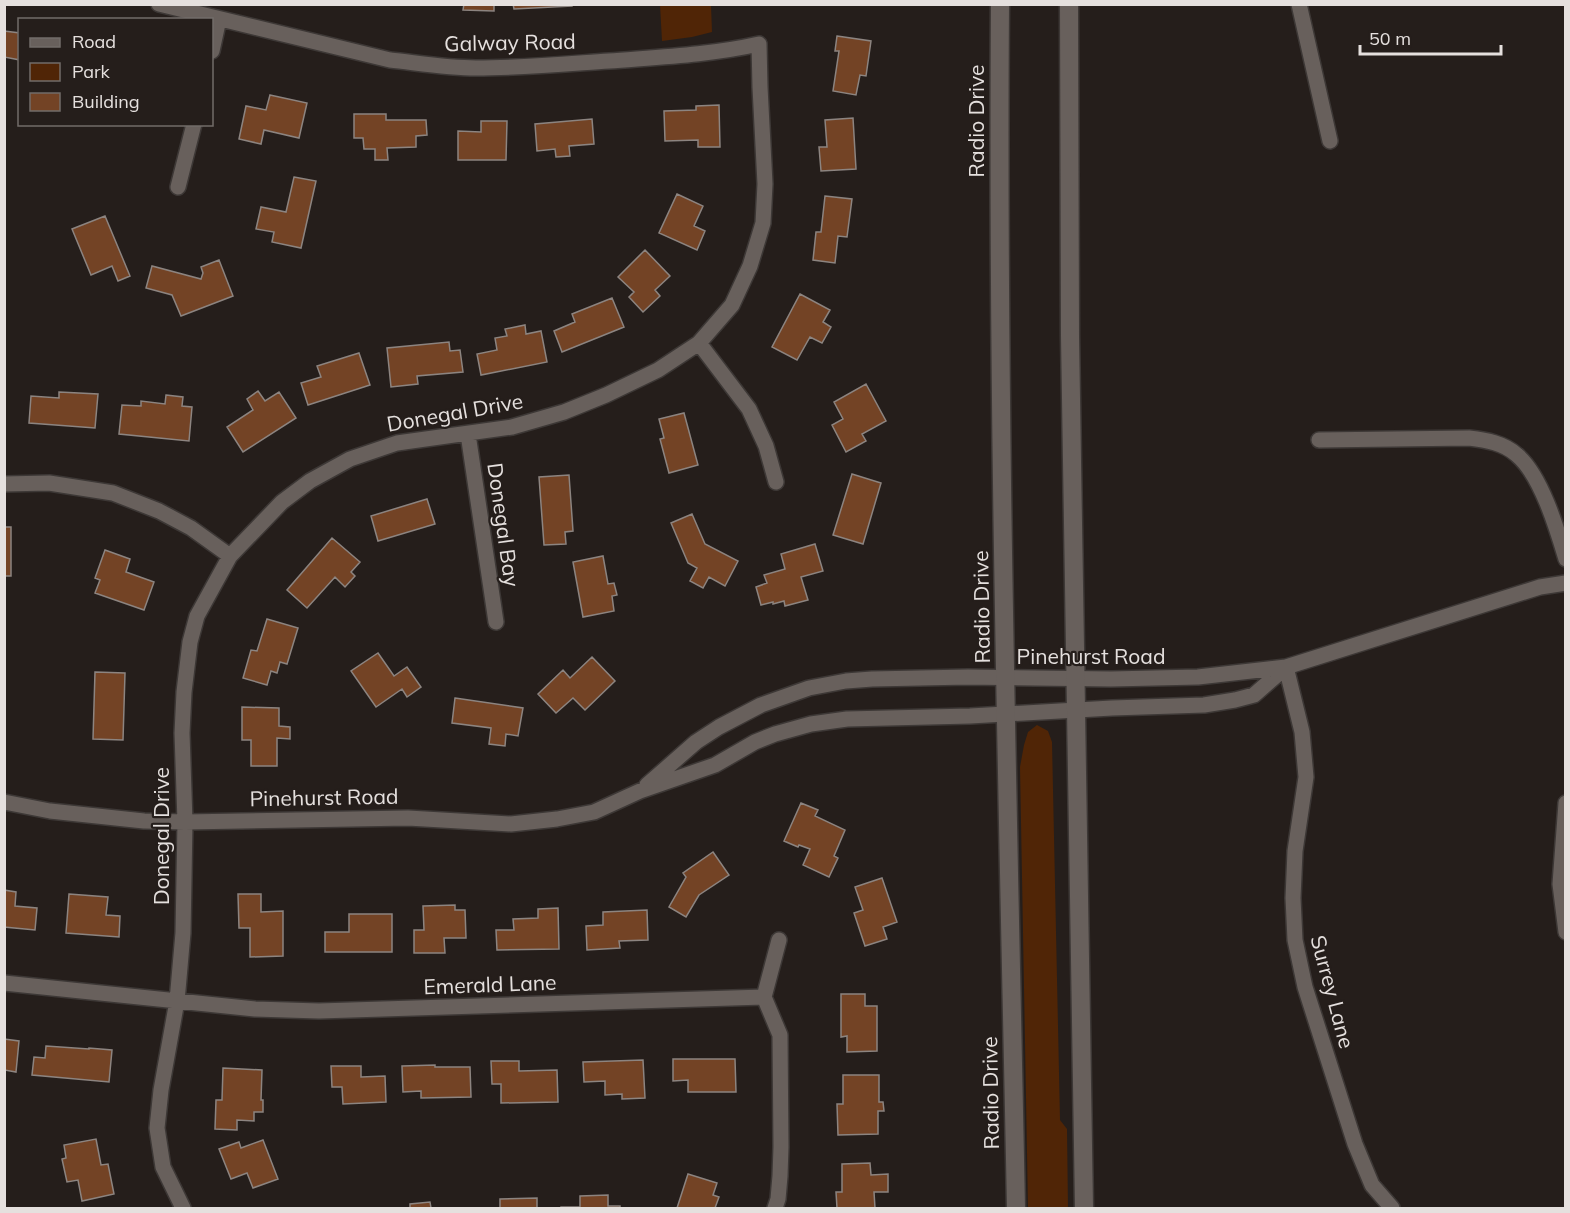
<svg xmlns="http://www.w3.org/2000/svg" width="1570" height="1213" font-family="Mulish,sans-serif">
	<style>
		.green { fill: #502506 }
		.building { fill: #734325; stroke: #8c8480; stroke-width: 1.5 }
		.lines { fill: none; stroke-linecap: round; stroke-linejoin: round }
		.minor-casing { stroke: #3d3836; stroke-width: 18 }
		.secondary-casing { stroke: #3d3836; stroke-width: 21 }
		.minor { stroke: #68605c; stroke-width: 15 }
		.secondary { stroke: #68605c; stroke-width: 18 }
		.labels { text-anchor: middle; stroke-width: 4.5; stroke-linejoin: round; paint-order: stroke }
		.street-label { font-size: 21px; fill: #e5e0de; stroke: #251e1b }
	</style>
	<rect width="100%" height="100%" fill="#251e1b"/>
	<!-- green -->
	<path class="green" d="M660,5H711L712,32L692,37L662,41Z
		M1037,725L1048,731L1052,742L1060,1120L1067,1129L1068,1208H1028L1020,767L1024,745L1028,732Z"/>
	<!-- building -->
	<path class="building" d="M464,4H494V11L463,10Z
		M513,4H572V6L514,9Z
		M4,31L20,33V60L4,57Z
		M837,36L871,41L866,76L860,75L856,95L833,91L839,51H835Z
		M270,95L307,103L299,138L264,130L261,144L239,139L246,106L266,110Z
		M719,105L720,147H698V140L665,141L664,111L696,110V106Z
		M354,114H386V120H426L427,135L416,136V147L387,148L388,160H375V149H364L363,138H354Z
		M853,118L856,169L821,171L819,147H827L825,120Z
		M592,119L594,144L569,146L570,156L556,157L555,149L537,151L535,124Z
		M481,121H507L506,160H458V131L481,132Z
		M294,177L316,181L301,248L272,242L274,232L256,229L261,207L286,212Z
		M677,194L703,206L694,226L705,231L697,250L659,233Z
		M825,196L852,199L847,237L838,236L835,263L813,260L816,232H821Z
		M105,216L130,276L118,281L112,266L91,275L72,229Z
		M645,250L670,276L655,290L660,296L643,312L629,297L634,292L618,277Z
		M219,260L233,296L181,316L172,295L146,288L152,266L201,279L203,273L201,267Z
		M800,294L830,310L823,322L831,327L822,343L810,337L797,360L772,347Z
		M612,298L624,327L562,352L554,331L575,322L572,314Z
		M525,325L526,334L541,331L547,362L481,375L477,354L497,350L495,338L507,336L505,329Z
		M449,342L450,351L460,350L463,372L417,376L418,384L391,387L387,348Z
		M359,353L370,385L308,405L301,383L321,377L317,366Z
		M866,384L886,421L862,434L866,441L846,452L832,425L843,419L834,402Z
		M258,391L265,401L279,392L296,418L243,452L227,427L253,410L247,399Z
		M59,392L98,394L95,428L29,423L31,396L59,398Z
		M166,395L183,397L182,406L192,407L189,441L119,434L122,405L141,406V401L165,404Z
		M684,413L698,465L669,473L660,439L664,438L659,419Z
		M852,474L881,483L863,544L833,535Z
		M569,475L573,531L565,532L566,544L544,545L539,477Z
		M427,499L435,524L378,541L371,516Z
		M692,514L705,544L738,561L725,586L709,577L703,588L690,581L697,568L688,563L671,523Z
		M4,527H11V576H4Z
		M332,538L360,562L351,572L355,576L345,587L335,577L307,608L287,590Z
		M815,544L823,571L801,577L808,600L785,606L784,601L773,604V602L761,605L756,587L767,583L764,575L785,569L781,554Z
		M105,550L130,559L126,572L154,582L144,610L95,593L100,580L95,578Z
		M603,556L608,584L614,583L617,595L612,596L614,611L583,617L573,562Z
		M267,619L298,628L287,664L280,662L277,673L271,671L267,685L243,678L251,650L257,651Z
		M378,653L394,676L407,667L421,687L407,697L402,689L376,707L351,671Z
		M592,657L615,681L585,710L573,698L556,713L538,694L563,670L570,678Z
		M95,672L125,673L123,740L93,739Z
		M455,698L523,708L518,736L506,734L505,746L489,744L491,728L452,723Z
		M242,707L279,708V726L290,727V739L277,738V766H251V740H242Z
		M801,803L818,810L815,816L845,830L834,856L838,858L829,877L803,865L810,849L799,845L798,847L784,841Z
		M713,852L729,875L699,895L686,917L669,907L686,877L683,873Z
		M882,878L897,922L883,927L887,939L865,946L854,913L863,910L855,887Z
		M4,890L16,892L15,906L37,908L35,930L4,927Z
		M69,894L108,897L106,915L120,916L119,937L66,933Z
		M238,894H261V912L283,911V956L250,957V928H239Z
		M455,905V910H465L466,938H444L445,953H414V930H424L423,906Z
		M558,908L559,949L497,950L496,930H514L513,919L538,918V909Z
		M647,910L648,940L619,941L620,948L587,950L586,926L603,925V912Z
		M349,914H392V952H325V932H349Z
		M841,994H865V1006H877V1051L847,1052V1036L841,1037Z
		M4,1039L19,1041L16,1072L5,1070L4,1076Z
		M46,1046L89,1049V1048L112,1050L109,1082L32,1075L34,1057L45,1058Z
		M673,1059H735L736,1092H688V1080L673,1081Z
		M643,1060L645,1098L622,1099V1094L605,1095V1081L584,1082L583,1062Z
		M491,1061H519V1071L557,1070L558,1102L501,1103V1084H492Z
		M435,1065V1067H470L471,1097L421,1098V1091L403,1092L402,1066Z
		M331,1066H361V1077L385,1076L386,1102L343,1104L342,1087H332Z
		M223,1068L262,1070L261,1100H263V1112H254V1121L237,1120V1130L215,1129L216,1100H222Z
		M843,1075H879V1102H883L884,1111H878V1134L838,1135L837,1104H843Z
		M96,1139L101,1165L108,1164L114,1194L82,1201L78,1180L67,1182L62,1159L66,1158L64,1145Z
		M263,1140L278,1179L253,1188L247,1173L231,1179L219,1149L239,1142L241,1148Z
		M870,1163L871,1175L888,1174V1192H874L875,1208H837L836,1192H842V1164Z
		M688,1174L717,1183L713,1195L719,1197L715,1208H677Z
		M608,1195V1206H620V1208H561V1207H580V1196Z
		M537,1198V1208H500V1199Z
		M430,1202L431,1208H410V1204Z"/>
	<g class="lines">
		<defs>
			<path id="minor" d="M159,4L390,60C418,63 447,68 476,68C521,68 565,64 609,61C659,57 710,55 759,44L760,87L765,184L763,223L750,266L732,305L699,343L658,370L606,395L564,412L512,427L397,443L350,459L310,481L282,502L230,556L197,616L190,642L184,692L182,733L185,822L183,933L177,1001L161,1090L157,1128L163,1167L183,1208
				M1299,4L1330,141
				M212,51L219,19
				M178,187L194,124
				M699,343L749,409L766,446L776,482
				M468,434L496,622
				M1319,440L1469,438C1486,440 1504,443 1517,455C1541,475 1557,529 1566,559
				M4,484L49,483L113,493L159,511L191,528L230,556
				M1286,667L1302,732L1306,777L1295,851L1293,898L1295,940L1305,987L1355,1144L1372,1185L1392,1208
				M647,785L696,742L719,727L761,705L809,688L846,681L872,679L968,677L1111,679L1198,677L1286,667L1540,587L1566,583
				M4,802L50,811L144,821L185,822L408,818L511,824L557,819L594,812L640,791L715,765L755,742L775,734L811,724L847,719L970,716L1112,708L1204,705L1235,700L1254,695L1286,667
				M1566,803L1560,884L1566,932
				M4,983L255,1009L319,1011L764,997
				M764,997L780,1035L781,1147L780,1176L778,1199L775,1208
				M764,997L779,940"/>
			<path id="secondary" d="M1000,4C997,406 1008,807 1016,1208
				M1069,4L1070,336L1084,1208"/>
		</defs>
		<!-- minor casing -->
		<use href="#minor" class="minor-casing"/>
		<!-- secondary casing -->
		<use href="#secondary" class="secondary-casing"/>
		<!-- minor -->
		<use href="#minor" class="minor"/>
		<!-- secondary -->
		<use href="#secondary" class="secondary"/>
	</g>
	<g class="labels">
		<!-- street labels -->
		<g class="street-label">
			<text transform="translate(510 43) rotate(-1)" y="7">Galway Road</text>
			<text transform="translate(977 121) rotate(-90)" y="7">Radio Drive</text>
			<text transform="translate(455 413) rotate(-10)" y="7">Donegal Drive</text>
			<text transform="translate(503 525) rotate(82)" y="7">Donegal Bay</text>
			<text transform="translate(982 607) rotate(-91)" y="7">Radio Drive</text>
			<text x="1091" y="664">Pinehurst Road</text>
			<text transform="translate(324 798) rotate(-1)" y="7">Pinehurst Road</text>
			<text transform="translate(162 836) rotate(-90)" y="7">Donegal Drive</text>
			<text transform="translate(490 985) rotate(-2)" y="7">Emerald Lane</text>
			<text transform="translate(1332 992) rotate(75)" y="7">Surrey Lane</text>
			<text transform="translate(991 1093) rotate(-91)" y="7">Radio Drive</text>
		</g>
	</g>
	<!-- border -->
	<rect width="1570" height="1213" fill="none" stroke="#e5e0de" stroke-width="12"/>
	<!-- legend -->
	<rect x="18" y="18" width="195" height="108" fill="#251e1b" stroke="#726c69" stroke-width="1.5"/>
	<rect x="30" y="38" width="30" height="9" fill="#68605c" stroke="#726c69" stroke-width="1.5"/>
	<text x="72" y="48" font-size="18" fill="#e5e0de">Road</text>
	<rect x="30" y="63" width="30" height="18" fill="#502506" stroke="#726c69" stroke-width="1.5"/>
	<text x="72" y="78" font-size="18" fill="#e5e0de">Park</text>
	<rect x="30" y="93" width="30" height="18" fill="#734325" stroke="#726c69" stroke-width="1.5"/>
	<text x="72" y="108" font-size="18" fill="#e5e0de">Building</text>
	<!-- scale -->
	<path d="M1360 45v9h141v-9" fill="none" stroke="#e5e0de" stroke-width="3"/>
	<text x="1369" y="45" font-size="18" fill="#e5e0de" stroke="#251e1b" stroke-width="4.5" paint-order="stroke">50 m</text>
</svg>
